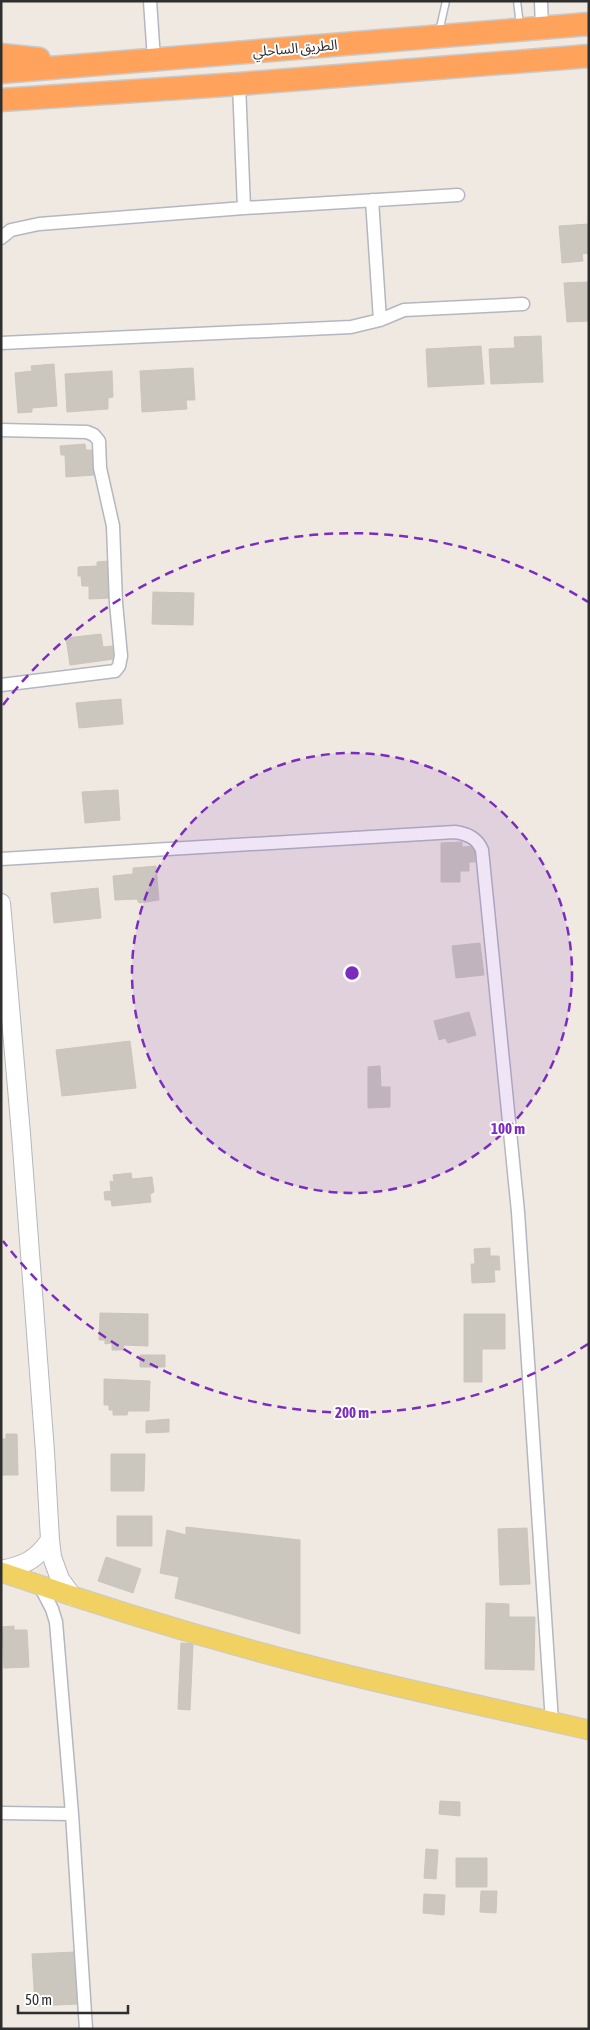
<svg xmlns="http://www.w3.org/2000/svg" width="590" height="2030" font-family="'Asap Condensed','Noto Sans Arabic',sans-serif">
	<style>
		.building { fill: #cbc7bf; stroke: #cbc5ba }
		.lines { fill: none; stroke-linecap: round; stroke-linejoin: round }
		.lane-casing { stroke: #b4b7c1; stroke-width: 9 }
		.street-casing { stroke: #b4b7c1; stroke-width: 15 }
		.secondary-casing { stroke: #b4b7c1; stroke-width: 20 }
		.primary-casing { stroke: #c9c9c9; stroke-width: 21 }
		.highway-casing { stroke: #c9c9c9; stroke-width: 25 }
		.lane { stroke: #fff; stroke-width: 6 }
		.street { stroke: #fff; stroke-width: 12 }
		.secondary { stroke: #fff; stroke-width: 18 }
		.primary { stroke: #f2d163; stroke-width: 19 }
		.highway { stroke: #ffa35c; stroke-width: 22 }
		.ring { fill: none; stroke: #7b2cbf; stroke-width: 2.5; stroke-dasharray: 9 6 }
		.labels { text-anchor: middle; stroke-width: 4; stroke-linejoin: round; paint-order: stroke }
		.street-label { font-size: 14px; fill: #2e2e2e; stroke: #fff }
		.centre { fill: #7b2cbf; stroke: #fff; stroke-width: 2.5 }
		.ring-label { font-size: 15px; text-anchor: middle; font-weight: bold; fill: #7b2cbf; stroke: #fff; stroke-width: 4; stroke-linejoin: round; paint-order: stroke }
	</style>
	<rect width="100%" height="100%" fill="#efe9e1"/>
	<!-- building -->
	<path class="building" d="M589,224V253L582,254L583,261L562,263L559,226Z
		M589,282V321L567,322L564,283Z
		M541,336L543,382L491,384L489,349L515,348L514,337Z
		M481,346L484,384L428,387L426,349Z
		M54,364L57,406L32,408V412L18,413L15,373L32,371L31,366Z
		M193,368L195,400H186L187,409L142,412L140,371Z
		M112,371L113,397L108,398V409L67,412L65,374Z
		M85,444L86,450H92L94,475L66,477L65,455H61L60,446Z
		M108,561L110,598L89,599V586H82L81,576H78V567L97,566V562Z
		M153,592L194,593L193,625L152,624Z
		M101,634L103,647L112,646L114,659L70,665L66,638Z
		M121,699L123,724L79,728L76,703Z
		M118,790L120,820L85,823L82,792Z
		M462,842V847L478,846V856H475V862H469V871H460V882H441V843Z
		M156,866L159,900L139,903L137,899L115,900L113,876L133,874V868Z
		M98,888L101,918L54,923L51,893Z
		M480,943L484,975L456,978L452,946Z
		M469,1012L476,1035L448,1043L445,1038L439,1040L434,1021Z
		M130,1041L136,1088L62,1096L56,1050Z
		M380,1066L381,1087H390V1107L368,1108V1067Z
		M131,1173L132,1179L152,1177L154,1192L150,1194L151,1202L112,1206L111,1200H105L104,1192L111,1191L110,1181L114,1182L113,1175Z
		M490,1248V1256H499L500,1270H494L495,1282L472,1283L471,1264H475L474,1249Z
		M100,1313L148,1314V1346L124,1345L123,1350H112V1343L105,1344V1340H99Z
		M464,1314H505V1349H482V1382H464Z
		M140,1355H165V1367H140Z
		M104,1379L150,1381L149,1411H128L127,1415H113V1410H109V1405H104Z
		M169,1419V1432L146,1433V1421Z
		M6,1434H17L18,1475H1V1439H6Z
		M111,1454H145L144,1491H111Z
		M117,1516H152V1546H117Z
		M186,1527L300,1540V1634L175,1598L179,1577L160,1573L167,1530L186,1535Z
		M527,1528L530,1584L500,1585L498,1529Z
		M106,1557L141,1569L133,1593L98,1581Z
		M486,1603L509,1604V1617H535L534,1670L485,1669Z
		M14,1626V1630H27L29,1667L4,1668L2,1627Z
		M181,1643L193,1644L190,1710L178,1709Z
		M440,1801L460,1802V1816L439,1814Z
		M426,1849L438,1850L436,1879L424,1878Z
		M456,1858H487V1887H456Z
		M481,1891H497L496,1913L480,1912Z
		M424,1894L445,1895L444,1915L423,1913Z
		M75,1952L78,2004L35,2006L32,1954Z"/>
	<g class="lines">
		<defs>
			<path id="lane" d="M517,1L520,25
				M439,32L446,1"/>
			<path id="street" d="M150,1L154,59
				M541,1L542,28
				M372,200L380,320
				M244,208L458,195
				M1,238L11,230L39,224L244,208L239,84
				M1,343L351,327L380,320L404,310L523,304
				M1,430L87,432L94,435L99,441L100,468L113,526L116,603L121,656L119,666L115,671L1,685
				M1,859L455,832C468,834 477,838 482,850L518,1212L552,1722
				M40,1586L52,1609L56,1622L72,1814L86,2029
				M1,1813L72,1814"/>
			<path id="secondary" d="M1,903L21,1134L45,1452L50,1540L52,1557L60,1579L73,1597
				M1,1570C25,1565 36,1560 50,1540"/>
			<path id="primary" d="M1,1572C105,1608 210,1640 316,1667C406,1690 498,1709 589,1730"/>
			<path id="highway" d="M1,55L39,59
				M1,72L589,24
				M1,100L239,84L589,56"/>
		</defs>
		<!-- lane casing -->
		<use href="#lane" class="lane-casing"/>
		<!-- street casing -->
		<use href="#street" class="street-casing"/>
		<!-- secondary casing -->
		<use href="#secondary" class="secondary-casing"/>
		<!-- primary casing -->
		<use href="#primary" class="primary-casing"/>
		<!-- highway casing -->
		<use href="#highway" class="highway-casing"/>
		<!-- lane -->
		<use href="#lane" class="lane"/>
		<!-- street -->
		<use href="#street" class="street"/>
		<!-- secondary -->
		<use href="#secondary" class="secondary"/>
		<!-- primary -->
		<use href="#primary" class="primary"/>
		<!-- highway -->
		<use href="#highway" class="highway"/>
	</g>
	<!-- distance rings -->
	<circle cx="352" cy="973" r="220" fill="#7b2cbf" fill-opacity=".12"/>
	<g class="ring">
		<circle cx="352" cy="973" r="220"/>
		<path d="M588 1344A440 440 0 0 1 3 1241M3 705A440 440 0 0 1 588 602"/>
	</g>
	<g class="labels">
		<!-- street labels -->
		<g class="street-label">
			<text transform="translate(295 48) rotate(-5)" y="5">الطريق الساحلي</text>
		</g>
	</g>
	<circle cx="352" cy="973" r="8" class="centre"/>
	<g class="ring-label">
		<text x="508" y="1134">100 m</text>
		<text x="352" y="1418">200 m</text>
	</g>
	<!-- border -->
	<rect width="590" height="2030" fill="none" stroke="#2e2e2e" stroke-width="5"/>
	<!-- scale -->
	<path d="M18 2005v8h110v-8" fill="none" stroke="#2e2e2e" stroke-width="2.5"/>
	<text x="25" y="2005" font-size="15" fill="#2e2e2e" stroke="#ffffff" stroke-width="4" paint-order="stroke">50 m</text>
</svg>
